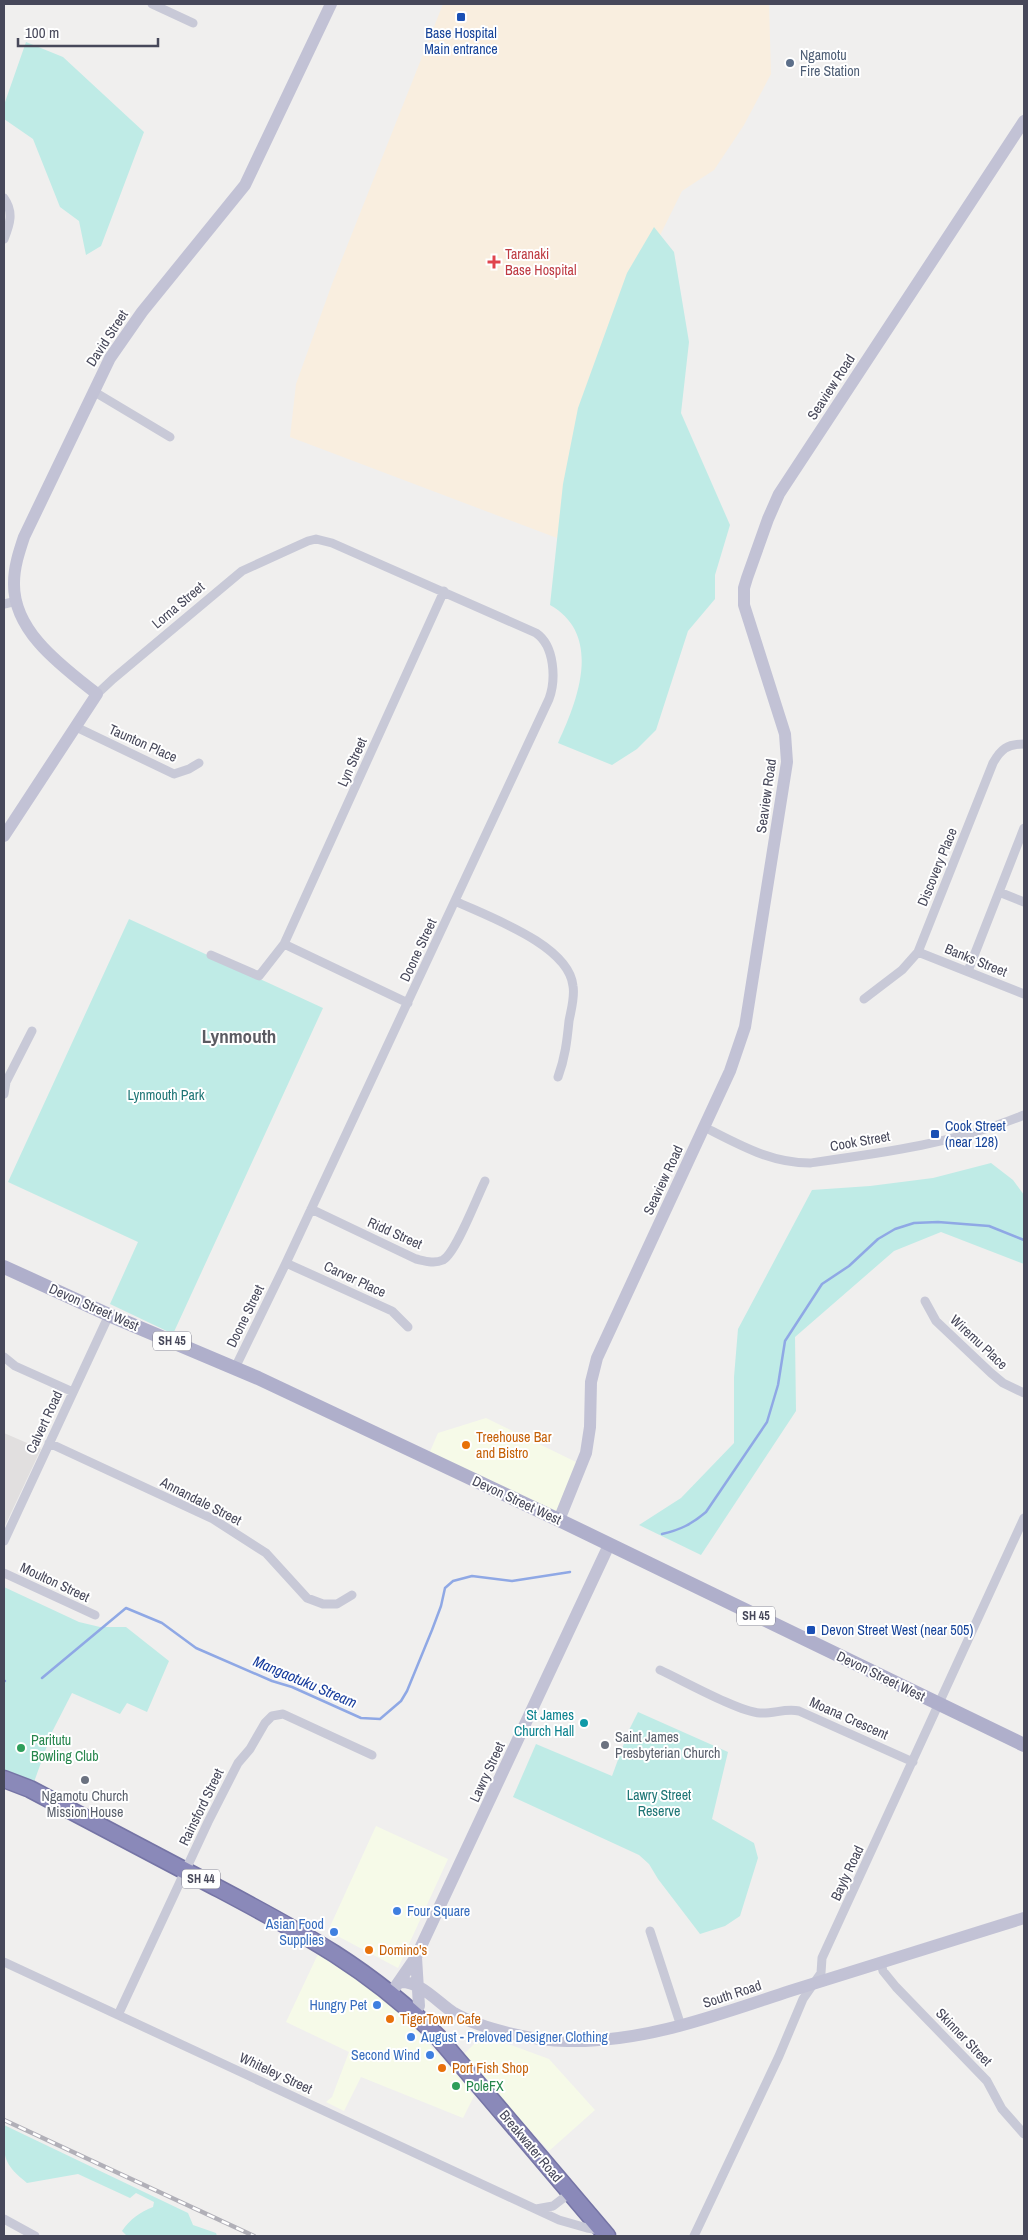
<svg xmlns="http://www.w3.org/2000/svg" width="1028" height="2240" font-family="'Archivo Narrow',sans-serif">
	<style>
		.commercial { fill: #f6fae8 }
		.education { fill: #e1dfdf }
		.medical { fill: #f9eedf }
		.green { fill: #bfebe6 }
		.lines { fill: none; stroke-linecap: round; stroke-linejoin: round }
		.stream { stroke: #8fa8e5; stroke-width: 2.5 }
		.highway-casing { stroke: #7574a5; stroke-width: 19 }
		.street { stroke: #c8c9d7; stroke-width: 9 }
		.secondary { stroke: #c2c2d5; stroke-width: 12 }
		.primary { stroke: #afafcb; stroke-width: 14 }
		.highway { stroke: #8a89b9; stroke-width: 16 }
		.rail-casing { stroke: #b1b0b8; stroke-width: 4.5 }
		.rail { stroke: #fff; stroke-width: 2.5; stroke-dasharray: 8; stroke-linecap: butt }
		.transit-dot { fill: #1a4fb4; stroke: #fff; stroke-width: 2 }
		.service-dot { fill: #5c6f8a; stroke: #fff; stroke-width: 2 }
		.health-dot { fill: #e0444e; stroke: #fff; stroke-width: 2 }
		.food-dot { fill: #e8710a; stroke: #fff; stroke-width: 2 }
		.culture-dot { fill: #0f9aa8; stroke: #fff; stroke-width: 2 }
		.worship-dot { fill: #6b7280; stroke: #fff; stroke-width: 2 }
		.leisure-dot { fill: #2e9e5b; stroke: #fff; stroke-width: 2 }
		.shop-dot { fill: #3f7fe0; stroke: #fff; stroke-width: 2 }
		.labels { text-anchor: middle; stroke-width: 4; stroke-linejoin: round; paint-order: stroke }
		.shield { fill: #fff; stroke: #7e7f8c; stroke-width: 1 }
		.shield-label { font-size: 12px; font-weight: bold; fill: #47485a }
		.transit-label { font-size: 14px; fill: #164399; stroke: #fff; text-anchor: start }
		.service-label { font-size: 14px; fill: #4e5e75; stroke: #fff; text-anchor: start }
		.health-label { font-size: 14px; fill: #be3a42; stroke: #fff; text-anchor: start }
		.street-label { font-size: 14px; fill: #47485a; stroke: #fff }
		.park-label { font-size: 14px; fill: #1d7575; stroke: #fff }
		.food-label { font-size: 14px; fill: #c56008; stroke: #fff; text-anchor: start }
		.culture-label { font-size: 14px; fill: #0d838f; stroke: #fff; text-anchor: end }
		.worship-label { font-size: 14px; fill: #5b616d; stroke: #fff; text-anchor: start }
		.leisure-label { font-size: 14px; fill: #27864d; stroke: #fff; text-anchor: start }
		.shop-label { font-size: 14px; fill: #366cbe; stroke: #fff; text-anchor: end }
		.water-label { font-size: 15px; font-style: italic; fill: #173d9d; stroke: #fff }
		.district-label { font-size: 19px; font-weight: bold; fill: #5b5b62; stroke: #fff }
	</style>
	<rect width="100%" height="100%" fill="#f0efee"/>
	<!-- commercial -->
	<path class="commercial" d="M486,1418L582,1465L556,1515L429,1454L438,1433Z
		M376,1826L448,1859L398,1968L328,1931Z
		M318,1954L359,1977L396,2008L454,2071L474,2096L463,2118L361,2077L344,2111L326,2102L332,2097L349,2052L286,2022Z
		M481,2037L511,2045L549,2059L595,2110L549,2151L462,2056Z"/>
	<!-- education -->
	<path class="education" d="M4,1433L41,1449L4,1528Z"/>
	<!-- medical -->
	<path class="medical" d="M443,4H769L771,74L744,125L714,170L682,191L627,302L557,538L290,437L296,384L332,284Z"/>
	<!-- green -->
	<path class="green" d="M26,42L63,57L144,132L101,246L86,255L79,221L60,207L33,139L4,119V105Z
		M654,227L674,252L689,342L681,413L730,525L715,575V599L688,631L656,730L637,749L612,765L558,743C578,700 603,635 550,605L563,484L578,408L627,273Z
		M129,919L323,1008L173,1334L110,1304L138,1242L8,1182Z
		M991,1163L1013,1180L1024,1195V1264L941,1232L894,1251L795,1337L796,1411L701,1555L639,1525L681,1498L734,1443V1377L738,1329L812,1190L870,1186L933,1178Z
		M4,1587L79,1622L100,1627H126L169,1661L147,1712L127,1703L120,1714L72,1693L52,1732L34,1782L4,1773Z
		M638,1712L728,1752L712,1819L754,1843L758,1858L740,1916L725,1926L700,1934L658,1879L649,1864L639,1855L513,1797L536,1744L612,1776L629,1730Z
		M4,2125L188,2213L193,2225L216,2233L217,2236H127L122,2231C130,2219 140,2212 153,2207L154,2202L136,2193L130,2198L78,2174L27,2183C1,2162 4,2156 4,2125Z"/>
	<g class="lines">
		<!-- stream -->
		<path class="stream" d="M662,1534C680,1530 692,1524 706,1512L767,1422L778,1385L785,1341L822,1284L849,1266L878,1239L895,1229L914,1223L938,1222L989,1226L1024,1240
			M42,1678L126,1608L162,1623L196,1648L272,1681L292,1687L361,1718L380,1719L401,1701L407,1691L432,1630L441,1606L445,1588L453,1581L472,1576L512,1581L570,1572
			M4,1681H5"/>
		<defs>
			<path id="highway" d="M4,1779L30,1789C91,1821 151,1853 212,1885C297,1930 369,1967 438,2037L607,2236"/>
		</defs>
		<!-- highway casing -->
		<use href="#highway" class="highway-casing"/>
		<!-- street -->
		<path class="street" d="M152,4L193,23
			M4,198C14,212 10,224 4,239
			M93,391L170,437
			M4,604L17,601
			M97,694L113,679L242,571L308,541L316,539L332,543L536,633C555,646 556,680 549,699L286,1263L235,1368
			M76,727L174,774L189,769L199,763
			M999,892L1024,902
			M455,901C489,917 569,945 573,986C575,997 571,1010 569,1021C567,1041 565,1058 558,1077
			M284,944L408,1003
			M918,952L1024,994
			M211,955L259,976L284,944L444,591
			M968,971L1024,828
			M864,999L902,970L918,952L993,763C1001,749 1007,744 1024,744
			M4,1094L6,1082L32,1031
			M704,1127C740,1145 770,1163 810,1163C882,1153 957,1143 1024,1115
			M311,1209L416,1259C425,1261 434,1264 443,1260C456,1253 477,1197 485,1181
			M286,1263L392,1311L408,1327
			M925,1301L936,1321L991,1373L1003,1383L1024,1393
			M4,1357L15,1366L73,1392
			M49,1443L213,1519L266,1553L307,1598L323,1604H337L352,1595
			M4,1541L109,1315
			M4,1573L95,1615
			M660,1670C682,1680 739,1712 760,1713C774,1714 785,1708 799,1711L913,1762
			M650,1931L681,2026
			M4,1962L559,2220L587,2228L600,2230
			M881,1963L883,1971L896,1987L987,2081L1002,2109L1024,2134
			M118,2015L208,1822L238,1763L250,1749L265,1723L272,1716L283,1714L372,1755
			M536,2209L553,2206L570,2193
			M4,2219L35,2236
			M694,2236L779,2056L803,1999L821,1973L822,1958L1024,1518"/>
		<!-- secondary -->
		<path class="secondary" d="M4,836L97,694C63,667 13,632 14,583C14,567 19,552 24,537L110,358L142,312L245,185L331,4
			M559,1520L586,1453L590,1427L591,1382L597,1358L730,1071L745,1027L787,762L785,734L744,605V588L747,578L768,519L779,494L1024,121
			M416,1957L419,2006
			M399,1982C420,1980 438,2003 454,2013C481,2029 535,2041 567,2041C644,2043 717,2015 790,1991C868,1967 946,1942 1024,1918
			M396,1986L416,1957L609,1545"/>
		<!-- primary -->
		<path class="primary" d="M4,1267L109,1315L258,1378L559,1520L1024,1745"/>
		<!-- highway -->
		<use href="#highway" class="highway"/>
		<defs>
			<path id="rail" d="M4,2120L254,2236"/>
		</defs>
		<!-- rail casing -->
		<use href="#rail" class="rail-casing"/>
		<!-- rail -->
		<use href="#rail" class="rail"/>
	</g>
	<!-- markers -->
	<g class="transit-dot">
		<rect x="456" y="12" width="10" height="10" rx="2.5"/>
		<rect x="930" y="1129" width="10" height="10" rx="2.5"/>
		<rect x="806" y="1625" width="10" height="10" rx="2.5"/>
	</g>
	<circle class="service-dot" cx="790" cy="63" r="5"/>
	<path class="health-dot" d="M491.5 254.5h5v5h5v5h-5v5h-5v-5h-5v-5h5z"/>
	<g class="food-dot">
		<circle cx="466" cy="1445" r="5"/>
		<circle cx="369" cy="1950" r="5"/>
		<circle cx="390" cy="2019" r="5"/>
		<circle cx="442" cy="2068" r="5"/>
	</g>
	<circle class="culture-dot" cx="584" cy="1723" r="5"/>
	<g class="worship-dot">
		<circle cx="605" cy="1745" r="5"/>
		<circle cx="85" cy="1780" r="5"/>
	</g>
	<g class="leisure-dot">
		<circle cx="21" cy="1748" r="5"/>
		<circle cx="456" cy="2086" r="5"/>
	</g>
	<g class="shop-dot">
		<circle cx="397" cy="1911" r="5"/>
		<circle cx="334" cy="1932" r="5"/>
		<circle cx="377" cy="2005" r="5"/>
		<circle cx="411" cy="2037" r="5"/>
		<circle cx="430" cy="2055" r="5"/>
	</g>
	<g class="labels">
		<!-- shield labels -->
		<g class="shield">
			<rect x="153" y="1331.5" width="38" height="19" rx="4"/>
			<rect x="737" y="1606.5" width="38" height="19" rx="4"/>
			<rect x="182" y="1869.5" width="38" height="19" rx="4"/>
		</g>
		<g class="shield-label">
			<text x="172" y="1345">SH 45</text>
			<text x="756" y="1620">SH 45</text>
			<text x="201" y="1883">SH 44</text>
		</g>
		<!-- transit labels -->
		<g class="transit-label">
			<text x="461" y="38" text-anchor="middle">Base Hospital<tspan x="461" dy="16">Main entrance</tspan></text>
			<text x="945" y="1131">Cook Street<tspan x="945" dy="16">(near 128)</tspan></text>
			<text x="821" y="1635">Devon Street West (near 505)</text>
		</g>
		<!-- service labels -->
		<g class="service-label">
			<text x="800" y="60">Ngamotu<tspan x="800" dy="16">Fire Station</tspan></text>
		</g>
		<!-- health labels -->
		<g class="health-label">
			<text x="505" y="259">Taranaki<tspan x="505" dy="16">Base Hospital</tspan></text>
		</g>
		<!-- street labels -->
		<g class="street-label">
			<text transform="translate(107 338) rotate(-57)" y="5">David Street</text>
			<text transform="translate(831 387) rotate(-57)" y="5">Seaview Road</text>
			<text transform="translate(178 605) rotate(-40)" y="5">Lorna Street</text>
			<text transform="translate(143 743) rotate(24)" y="5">Taunton Place</text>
			<text transform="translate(352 762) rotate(-66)" y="5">Lyn Street</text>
			<text transform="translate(766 796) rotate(-82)" y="5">Seaview Road</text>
			<text transform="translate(937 867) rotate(-68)" y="5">Discovery Place</text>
			<text transform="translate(418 950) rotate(-65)" y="5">Doone Street</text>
			<text transform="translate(976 960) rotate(22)" y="5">Banks Street</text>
			<text transform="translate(860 1141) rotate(-10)" y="5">Cook Street</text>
			<text transform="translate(663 1180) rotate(-65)" y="5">Seaview Road</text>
			<text transform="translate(395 1233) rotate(24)" y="5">Ridd Street</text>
			<text transform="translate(355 1279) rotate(25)" y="5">Carver Place</text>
			<text transform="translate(94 1307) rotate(24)" y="5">Devon Street West</text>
			<text transform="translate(245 1316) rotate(-64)" y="5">Doone Street</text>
			<text transform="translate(979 1342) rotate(43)" y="5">Wiremu Place</text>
			<text transform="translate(44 1422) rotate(-65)" y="5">Calvert Road</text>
			<text transform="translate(517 1500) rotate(25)" y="5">Devon Street West</text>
			<text transform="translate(201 1501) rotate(27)" y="5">Annandale Street</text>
			<text transform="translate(55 1582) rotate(25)" y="5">Moulton Street</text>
			<text transform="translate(881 1676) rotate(26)" y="5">Devon Street West</text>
			<text transform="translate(849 1718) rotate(24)" y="5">Moana Crescent</text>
			<text transform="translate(487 1772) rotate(-65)" y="5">Lawry Street</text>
			<text transform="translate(201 1807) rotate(-64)" y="5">Rainsford Street</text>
			<text transform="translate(847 1873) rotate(-65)" y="5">Bayly Road</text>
			<text transform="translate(732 1994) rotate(-18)" y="5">South Road</text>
			<text transform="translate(964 2037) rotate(46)" y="5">Skinner Street</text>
			<text transform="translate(276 2073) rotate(25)" y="5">Whiteley Street</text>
			<text transform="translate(531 2146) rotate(50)" y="5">Breakwater Road</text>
		</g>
		<!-- park labels -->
		<g class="park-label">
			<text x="166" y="1100">Lynmouth Park</text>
			<text x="659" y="1800">Lawry Street<tspan x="659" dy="16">Reserve</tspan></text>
		</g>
		<!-- food labels -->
		<g class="food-label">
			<text x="476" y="1442">Treehouse Bar<tspan x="476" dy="16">and Bistro</tspan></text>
			<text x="379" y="1955">Domino's</text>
			<text x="400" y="2024">TigerTown Cafe</text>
			<text x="452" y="2073">Port Fish Shop</text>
		</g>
		<!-- culture labels -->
		<g class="culture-label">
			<text x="574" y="1720">St James<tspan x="574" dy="16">Church Hall</tspan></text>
		</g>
		<!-- worship labels -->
		<g class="worship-label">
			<text x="615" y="1742">Saint James<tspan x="615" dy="16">Presbyterian Church</tspan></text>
			<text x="85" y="1801" text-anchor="middle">Ngamotu Church<tspan x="85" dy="16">Mission House</tspan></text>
		</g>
		<!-- leisure labels -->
		<g class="leisure-label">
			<text x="31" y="1745">Paritutu<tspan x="31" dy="16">Bowling Club</tspan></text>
			<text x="466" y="2091">PoleFX</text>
		</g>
		<!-- shop labels -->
		<g class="shop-label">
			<text x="407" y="1916" text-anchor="start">Four Square</text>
			<text x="324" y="1929">Asian Food<tspan x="324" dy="16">Supplies</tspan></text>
			<text x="367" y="2010">Hungry Pet</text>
			<text x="421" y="2042" text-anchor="start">August - Preloved Designer Clothing</text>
			<text x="420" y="2060">Second Wind</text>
		</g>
		<!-- water labels -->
		<g class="water-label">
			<text transform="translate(305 1682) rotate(23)" y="5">Mangaotuku Stream</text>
		</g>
		<!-- district labels -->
		<g class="district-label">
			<text x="239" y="1043">Lynmouth</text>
		</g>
	</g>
	<!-- border -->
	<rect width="1028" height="2240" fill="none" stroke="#47485a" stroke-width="10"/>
	<!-- scale -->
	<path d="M18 38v8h140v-8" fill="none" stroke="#47485a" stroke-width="2.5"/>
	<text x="25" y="38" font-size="15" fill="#47485a" stroke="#ffffff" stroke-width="4" paint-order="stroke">100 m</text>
</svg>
